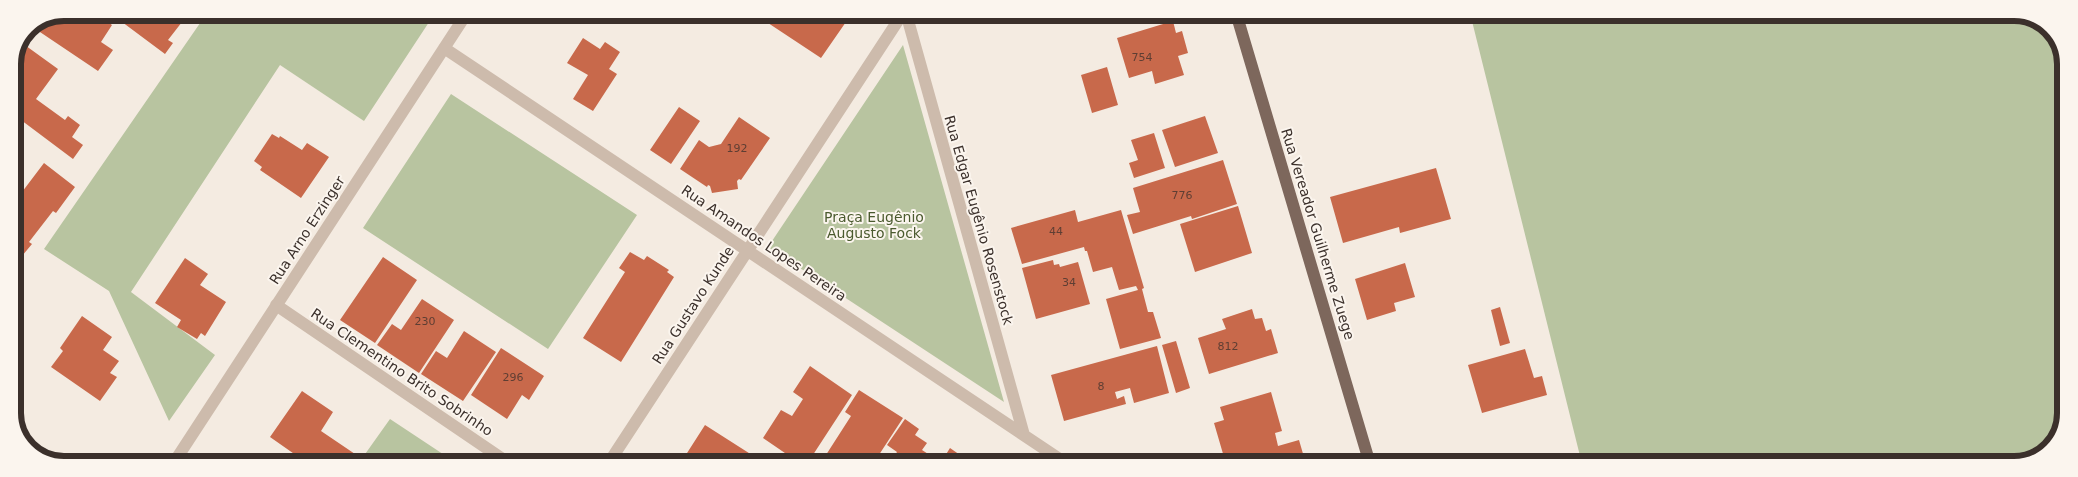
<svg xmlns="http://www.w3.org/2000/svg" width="2078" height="477" font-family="'DejaVu Sans',sans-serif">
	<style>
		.green { fill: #b8c4a0 }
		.building { fill: #c8694b }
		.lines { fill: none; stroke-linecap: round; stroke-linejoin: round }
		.minor { stroke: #cdbbac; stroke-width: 12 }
		.major { stroke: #7d675c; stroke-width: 12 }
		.labels { text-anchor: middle; stroke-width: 4; stroke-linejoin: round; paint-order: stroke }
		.number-label { font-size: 11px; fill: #5e3e33 }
		.park-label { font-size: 14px; fill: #4a5a2e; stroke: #fbf5ee }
		.street-label { font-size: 14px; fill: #3b302b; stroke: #fbf5ee }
		.rim { fill: none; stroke: #3b302b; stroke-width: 6 }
	</style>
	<rect width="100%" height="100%" fill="#f4ebe1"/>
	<!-- green -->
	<path class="green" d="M207,13H435L364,121L280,65L131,292L215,355L169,421L109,291L44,249Z
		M1470,13L2024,14L2052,30L2065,58L2064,423L2045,454L2014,464H1582Z
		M903,45L1004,402L768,247Z
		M451,94L637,215L548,349L363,228Z
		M390,419L458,464H358Z"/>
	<!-- building -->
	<path class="building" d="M65,13H87L97,19L99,16L112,25L101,42L113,50L98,71L34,28L33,30L28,27Z
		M117,13H189L168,40L173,43L165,54L114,16Z
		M753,13H839L848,19L821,58Z
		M1093,13H1114L1095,20Z
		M1173,21L1176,33L1182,31L1188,53L1178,56L1184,75L1155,84L1152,71L1129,78L1117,38Z
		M583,38L600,49L605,42L620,52L609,69L617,74L593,111L573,99L588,75L567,63Z
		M22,43L58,69L36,99L65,120L68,116L80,125L72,137L83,145L73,159L13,114L14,112L13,111V64Z
		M1107,67L1118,105L1092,113L1081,75Z
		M679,107L700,121L671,164L650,150Z
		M1205,116L1218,153L1175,167L1162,130Z
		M739,117L770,138L741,180L739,179L737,181L738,189L712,193L710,186L708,185L707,187L680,169L699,140L709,147L721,144Z
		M1154,133L1165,168L1134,178L1129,163L1138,160L1131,140Z
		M272,134L279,138L280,136L302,150L307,143L329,157L301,198L260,170L262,167L254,161Z
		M1223,160L1237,204L1192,219L1191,216L1133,234L1127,215L1140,212L1133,188Z
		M44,163L75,187L56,213L53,211L29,242L32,244L22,256L13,249V192L19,196Z
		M1436,168L1451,219L1400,233L1399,227L1343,243L1330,197Z
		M1238,206L1252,253L1195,272L1180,224Z
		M1075,210L1078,222L1121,210L1144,288L1142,289L1148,312H1153L1161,338L1120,349L1106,299L1138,290L1136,286L1119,290L1112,267L1093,272L1087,251H1085L1084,247L1022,264L1011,228Z
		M630,252L644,260L647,256L669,270L667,272L674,277L621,362L583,338L625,272L619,268Z
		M383,257L417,280L375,343L340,320Z
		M185,258L208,274L200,285L226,302L205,336L201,333L197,339L177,327L181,320L155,303Z
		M1053,260L1054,265L1059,264L1060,267L1078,262L1090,304L1036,319L1022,268Z
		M1405,263L1415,297L1394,303L1396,311L1367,320L1355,279Z
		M422,299L454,320L419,373L377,345L392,324L401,330Z
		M1500,307L1510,343L1500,346L1491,310Z
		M1252,309L1255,319L1262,318L1266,331L1271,329L1278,353L1209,374L1198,338L1226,329L1222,319Z
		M82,316L112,337L103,350L119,361L110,373L117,377L100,401L51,367L63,351L60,348Z
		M464,331L496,352L463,401L421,374L436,351L447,358Z
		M1176,341L1190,388L1176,393L1162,345Z
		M1157,346L1169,393L1134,403L1130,388L1115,392L1117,399L1124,396L1126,404L1064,421L1051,375Z
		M501,348L544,376L529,400L522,395L507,419L471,395Z
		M1525,349L1534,378L1542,376L1547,395L1482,413L1468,365Z
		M810,366L852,395L807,464H801L763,438L781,410L792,416L803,399L793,392Z
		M859,390L903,418L873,464H811L817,454L824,458L851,416L845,412Z
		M302,391L333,412L321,431L355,454L349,464H295L300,458L270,437Z
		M1271,392L1282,431L1275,433L1278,446L1299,440L1306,464H1226L1214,423L1224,420L1220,407Z
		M905,419L919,429L915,435L927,443L922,450L939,461L937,464H889L897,452L887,445Z
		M705,425L752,455L746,464H680Z
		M950,448L973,464H940Z"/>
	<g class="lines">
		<!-- minor -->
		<path class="minor" d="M906,13L1024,435
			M444,48L1067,464
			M276,305L510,464
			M173,464L467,13
			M608,464L903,13"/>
		<!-- major -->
		<path class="major" d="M1236,13L1370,464"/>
	</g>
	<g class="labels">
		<!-- number labels -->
		<g class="number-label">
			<text x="1142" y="61">754</text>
			<text x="737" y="152">192</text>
			<text x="1182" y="199">776</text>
			<text x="1056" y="235">44</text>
			<text x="1069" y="286">34</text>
			<text x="425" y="325">230</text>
			<text x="1228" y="350">812</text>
			<text x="513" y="381">296</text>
			<text x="1101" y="390">8</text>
		</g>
		<!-- park labels -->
		<g class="park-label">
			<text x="874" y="222">Praça Eugênio<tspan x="874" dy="16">Augusto Fock</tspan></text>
		</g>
		<!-- street labels -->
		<g class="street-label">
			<text transform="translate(979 220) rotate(74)" y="5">Rua Edgar Eugênio Rosenstock</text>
			<text transform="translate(307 230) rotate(-57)" y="5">Rua Arno Erzinger</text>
			<text transform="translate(1318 234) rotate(73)" y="5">Rua Vereador Guilherme Zuege</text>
			<text transform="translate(764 243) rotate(34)" y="5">Rua Amandos Lopes Pereira</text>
			<text transform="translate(693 305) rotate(-57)" y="5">Rua Gustavo Kunde</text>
			<text transform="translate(402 372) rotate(34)" y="5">Rua Clementino Brito Sobrinho</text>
		</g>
	</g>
	<!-- crop -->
	<path d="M0 0H2078V477H0ZM64 21H2014A43 43 0 0 1 2057 64V413A43 43 0 0 1 2014 456H64A43 43 0 0 1 21 413V64A43 43 0 0 1 64 21Z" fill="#fbf5ee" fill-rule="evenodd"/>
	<path class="rim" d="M64 21H2014A43 43 0 0 1 2057 64V413A43 43 0 0 1 2014 456H64A43 43 0 0 1 21 413V64A43 43 0 0 1 64 21Z"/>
</svg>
